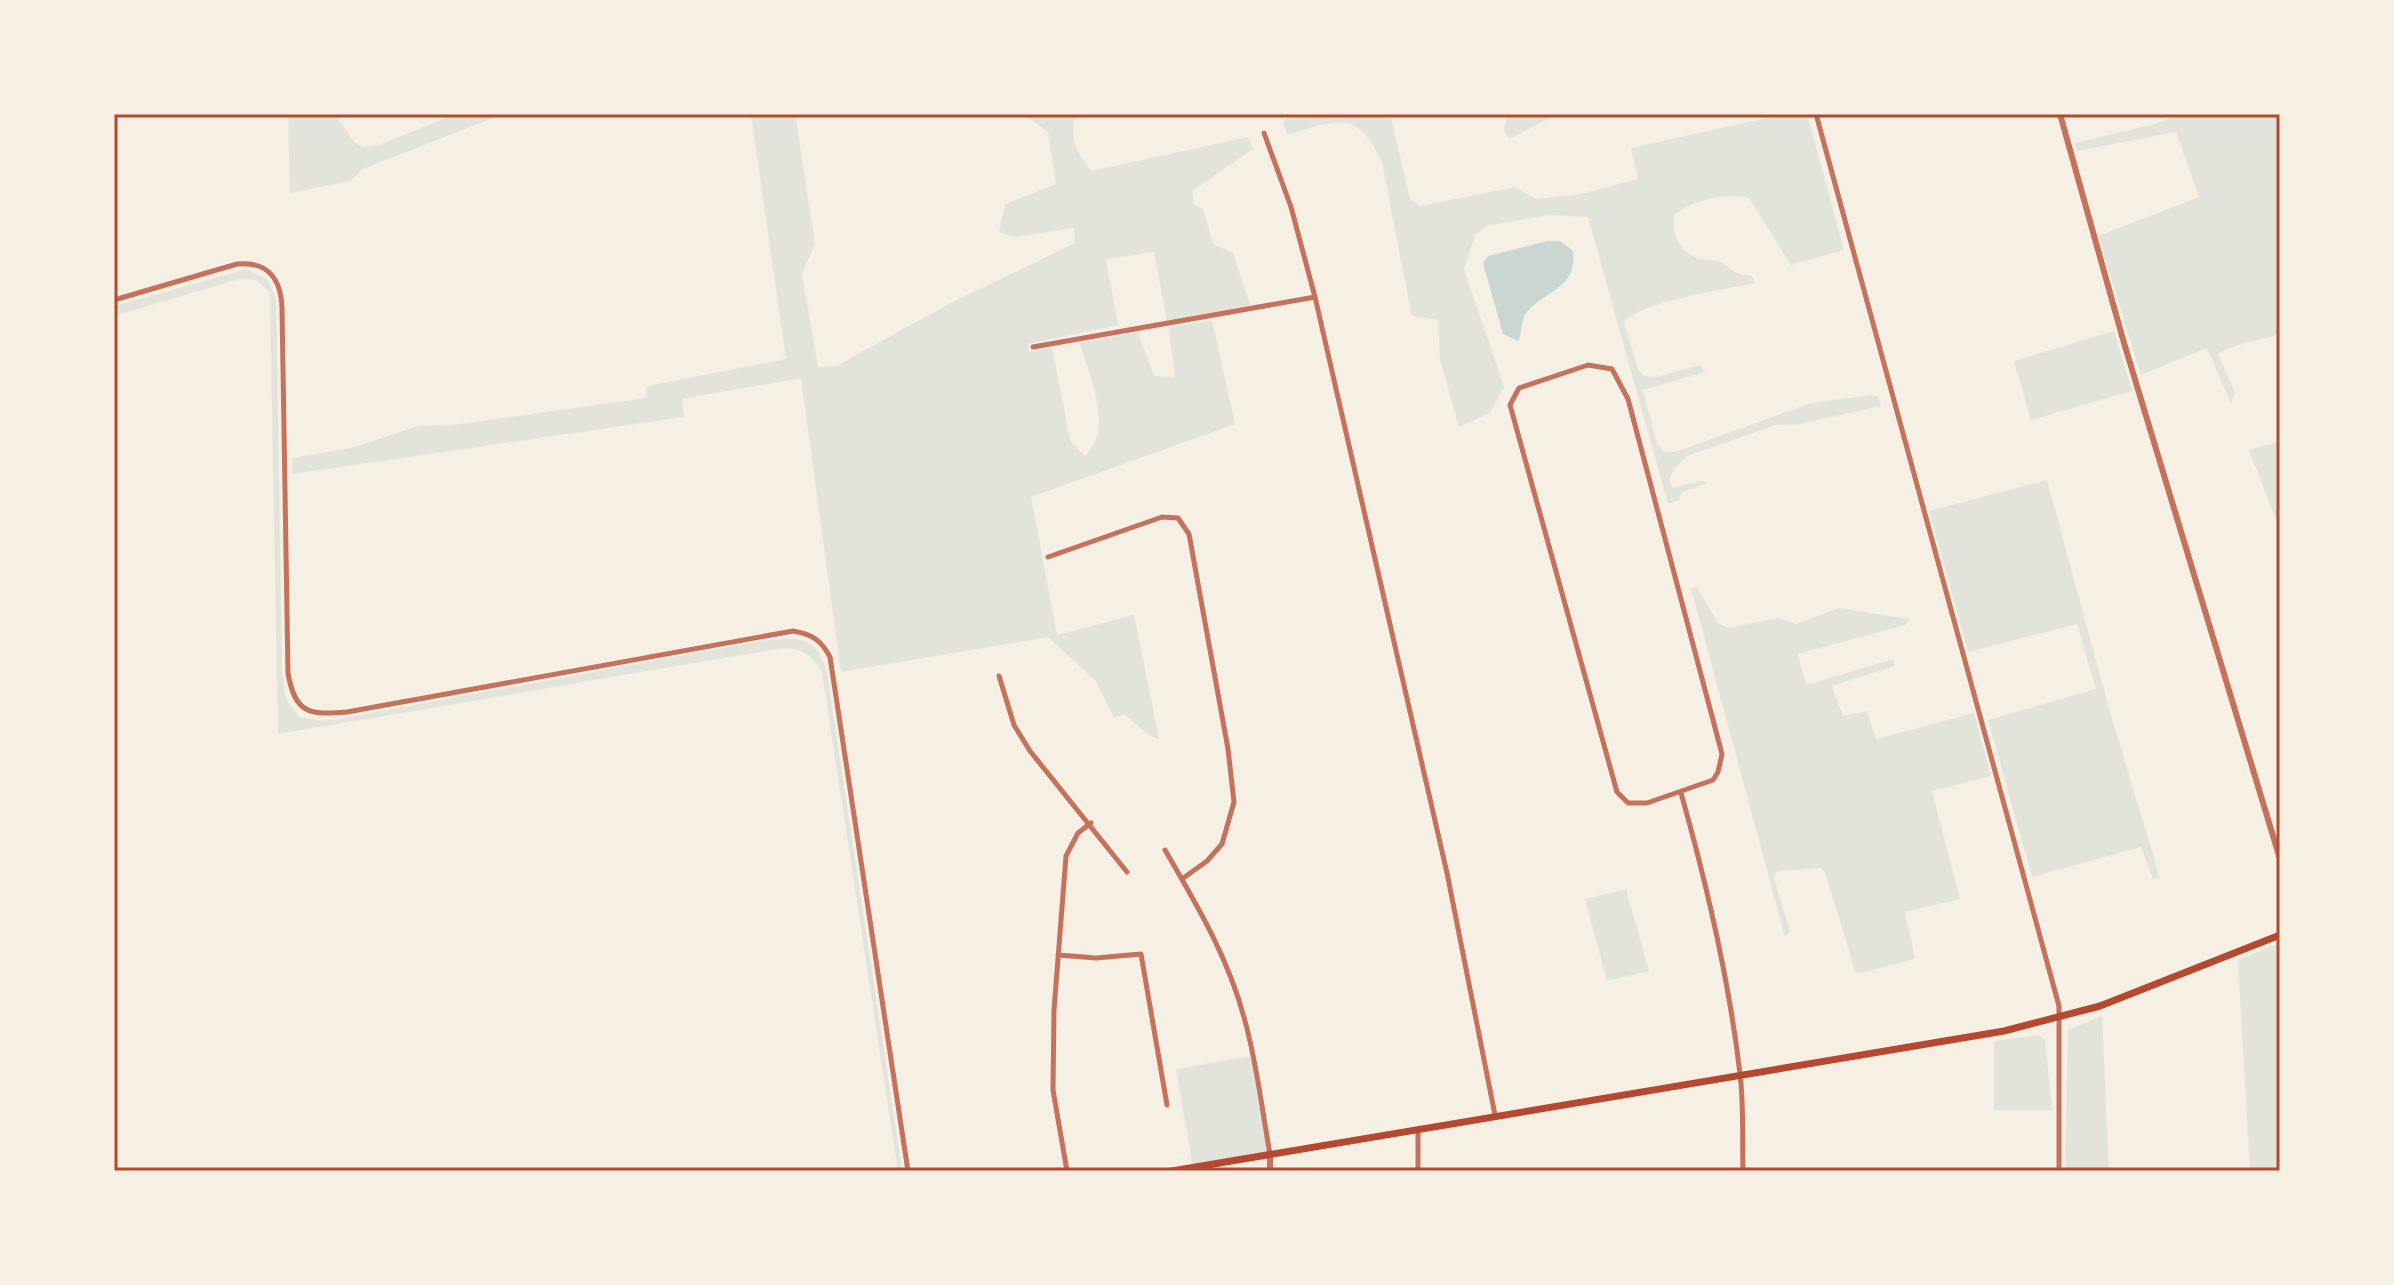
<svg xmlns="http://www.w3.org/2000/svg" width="2394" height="1285" font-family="'IBM Plex Sans',sans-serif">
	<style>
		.green { fill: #e2e4dc }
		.water { fill: #c9d6d2 }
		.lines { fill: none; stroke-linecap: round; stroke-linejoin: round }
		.minor { stroke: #c5725c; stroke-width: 5 }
		.tertiary { stroke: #c5725c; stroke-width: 6 }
		.secondary { stroke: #b5482f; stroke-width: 7 }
		.neatline { fill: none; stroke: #b5482f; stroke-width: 3 }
	</style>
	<rect width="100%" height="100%" fill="#f6efe4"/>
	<!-- green -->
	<path class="green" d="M288,114H335L354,142L363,147L379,145L456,114H503L363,169L350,181L290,193Z
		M751,114H795L815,244L802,274L818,367L836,366L949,304L1075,243L1074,228L1015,237L999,232L1005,204L1056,184L1048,132L1029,118L1028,114H1077C1067,138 1077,151 1091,171L1248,137L1253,149L1192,191L1194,204L1203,209L1213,244L1233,253L1250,305L1167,321L1154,252L1106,259L1118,325L1028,344L1029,352L1052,348L1070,440L1085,456C1115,428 1089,378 1080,343L1138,332L1154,376L1175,377L1169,328L1212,320L1235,424L1031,497L1057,635L1134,615L1159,739L1150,736L1125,715L1114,717L1096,681L1048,637L841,672L801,378L682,399L684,417L292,474V458L355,447L418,426L453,425L646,398L647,386L786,359Z
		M1290,114H1390L1410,199L1420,206L1515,187L1536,199L1581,194L1638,179L1631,148L1784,114H1807L1844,250L1791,265L1749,198C1726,192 1693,200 1675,214C1671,234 1678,251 1700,259C1705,261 1713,259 1719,261C1735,269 1728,273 1752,276L1755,283C1728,289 1636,302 1624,323L1638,369L1644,376L1656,377L1700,365L1705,372L1643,390L1657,443L1664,452H1675L1811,403L1871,395L1878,396L1881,406L1800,424L1776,425L1687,456L1674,469L1669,480L1672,488L1703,480L1706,484L1682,492L1679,500L1668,504L1588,217L1550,215L1487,226L1475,235L1464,269L1504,387L1490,413L1459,427L1440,359L1438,320L1412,316L1382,163C1360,108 1334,120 1287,135L1283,123Z
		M1508,114H1549L1546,120L1509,139L1504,130Z
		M2180,114H2280V334C2259,341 2236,343 2218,354L2235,393L2231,404L2207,348L2141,375L2098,236L2199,197L2176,132L2077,151L2075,143L2155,124Z
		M247,269L268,280L276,300L282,673L286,699L299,717L327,721L767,640C802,637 816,636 827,673L902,1171H898L822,672C811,653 799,646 777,649L278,734L270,293L256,280L239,279L114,316V306Z
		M2114,331L2132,391L2031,420L2014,361Z
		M2280,441L2277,448L2280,530L2249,450Z
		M2047,480L2110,712L2160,878L2153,879L2141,847L2032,877L1988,720L2096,689L2077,624L1968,652L1929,511Z
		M1697,587L1718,623L1728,628L1778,618L1796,624L1839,608L1910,619L1905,625L1798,654L1806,685L1893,659L1895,666L1832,686L1843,716L1867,711L1876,739L1974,713L1991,776L1932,791L1960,899L1905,912L1915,959L1856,974L1825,872L1820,868L1777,871L1774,878L1790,931L1785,937L1691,588Z
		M1626,889L1649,971L1607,981L1585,899Z
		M2280,943V1171H2250L2238,960Z
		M2102,1016L2109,1171H2065L2068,1030Z
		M2038,1035L2045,1040L2052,1110H1994V1041Z
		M1251,1056L1268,1152L1193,1167L1176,1069Z"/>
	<!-- water -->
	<path class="water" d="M1548,241H1560L1573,251C1577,289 1547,289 1527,312C1520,321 1523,331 1518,341L1503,334L1483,263L1488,256Z"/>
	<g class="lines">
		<!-- minor -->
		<path class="minor" d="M1816,114L2059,1006V1171
			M1264,133L1291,207L1315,297L1447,873L1495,1115
			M114,300L237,264C267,261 281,278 282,308L288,673C295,714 309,715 347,712L793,631C812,634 821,640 830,657L908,1171
			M1033,347L1315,297
			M1588,365L1612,369L1628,399L1722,754L1718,772L1713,780L1647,803H1628L1617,792L1510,405L1519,388Z
			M1048,557L1162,517L1178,518L1189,534L1228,749L1234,802L1222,844L1207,861L1182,879
			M999,676L1014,725L1030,751L1127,872
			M1681,793C1707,885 1729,979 1740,1074C1744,1105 1742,1139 1743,1171
			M1165,850C1197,905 1229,959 1245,1021C1257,1064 1262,1110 1270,1154
			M1058,955L1096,958L1141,954L1167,1105
			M1418,1130V1171
			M1067,1171L1053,1090L1054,1010L1066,856L1078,833L1091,823"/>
		<!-- tertiary -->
		<path class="tertiary" d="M2060,114L2124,343L2280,859
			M1270,1154V1171"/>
		<!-- secondary -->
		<path class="secondary" d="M1172,1171L2004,1031L2100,1006L2280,935"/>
	</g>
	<!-- border -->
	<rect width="2394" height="1285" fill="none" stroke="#f6efe4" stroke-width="232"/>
	<rect x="116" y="116" width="2162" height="1053" class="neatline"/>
</svg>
